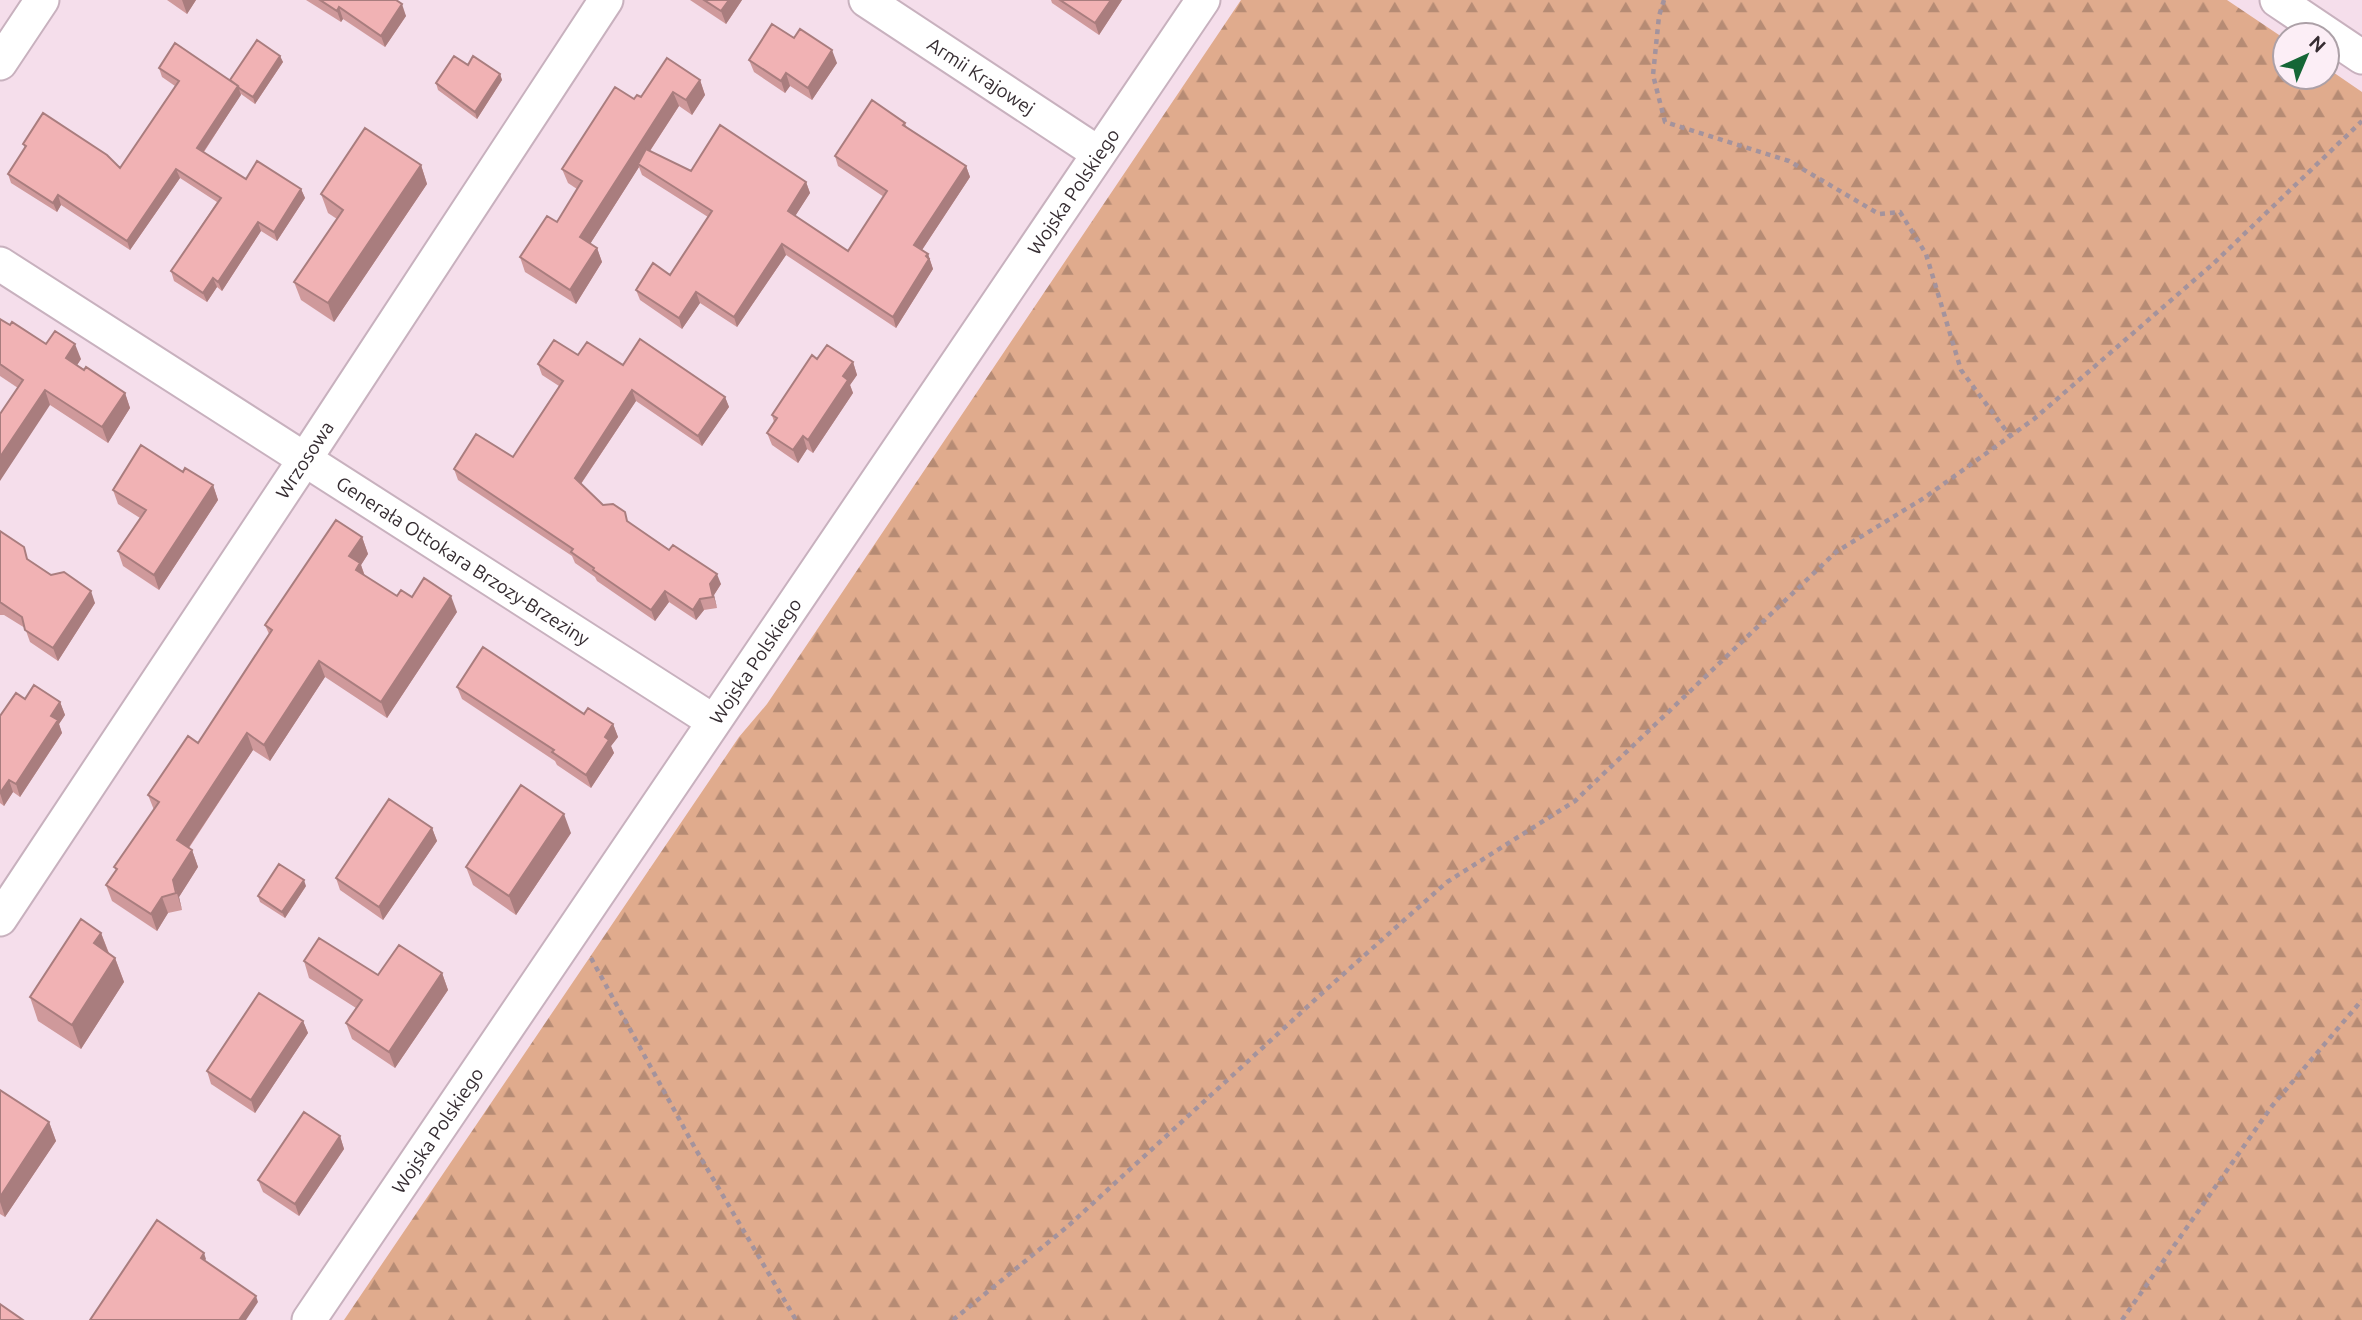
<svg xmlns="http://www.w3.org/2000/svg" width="2362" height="1320" font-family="Ubuntu,sans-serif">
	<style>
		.forest { fill: url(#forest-firs) }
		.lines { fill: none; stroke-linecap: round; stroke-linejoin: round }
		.minor-casing { stroke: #c8b1be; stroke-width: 37 }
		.path { stroke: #a4939d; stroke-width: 4.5; stroke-dasharray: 5 5; stroke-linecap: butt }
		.minor { stroke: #fff; stroke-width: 33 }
		.wall { fill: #cf999b }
		.shaded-wall { fill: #a97d7e }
		.building { fill: #f1b2b4; stroke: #a97d7e; stroke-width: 2 }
		.labels { text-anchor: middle; stroke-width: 5; stroke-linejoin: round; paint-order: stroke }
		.street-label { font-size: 19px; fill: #352c31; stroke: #fceef6 }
	</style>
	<defs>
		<pattern id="forest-firs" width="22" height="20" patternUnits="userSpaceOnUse" patternTransform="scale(1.75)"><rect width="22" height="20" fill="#e0ab8d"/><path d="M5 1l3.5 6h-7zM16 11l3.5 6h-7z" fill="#b68b74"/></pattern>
	</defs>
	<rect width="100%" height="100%" fill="#f5deeb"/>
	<!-- forest -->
	<path class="forest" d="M1241,0H2227L2285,39V77H2327V68L2362,92V1320H344L739,737L767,704Z"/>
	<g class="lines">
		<defs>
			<g id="minor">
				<path id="s1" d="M866,0L1098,153"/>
				<path d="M2277,0L2362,57"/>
				<path d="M0,63L42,0"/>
				<path id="s2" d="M0,264L713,721"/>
				<path id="s3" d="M0,919L305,459L606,0"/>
				<path id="s4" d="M309,1320L1203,0"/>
			</g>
		</defs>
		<!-- minor casing -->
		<use href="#minor" class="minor-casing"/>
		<!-- path -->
		<path class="path" d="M1664,0L1659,16L1653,75L1665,122L1789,161L1879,214L1900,212L1926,254L1961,370L2010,436
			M591,958L695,1148L796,1320
			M953,1320L1067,1227L1330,986L1447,882L1575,801L1836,552L1924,498L2034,419L2214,263L2362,121
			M2122,1320L2272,1106L2362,1000"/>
		<!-- minor -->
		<use href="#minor" class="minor"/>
	</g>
	<!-- wall -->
	<path class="wall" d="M167,0H196L187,14Z
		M306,0H396L406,16L385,47L343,19L341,22Z
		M690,0H742L726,24Z
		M1051,0H1122L1099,35L1052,3Z
		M794,38L837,63L812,100L790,86L785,93L754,72L749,60Z
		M280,56L283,62L255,104L241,94L204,152L246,179L301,189L305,198L277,241L261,231L222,291L217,287L207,302L174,281L171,271L217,202L180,178L130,250L61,205L57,212L11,183L8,174L25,148L23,144L120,168L175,86L162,77L159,68L230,80Z
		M468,65L500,74L502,80L477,119L438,90L436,83Z
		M700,80L705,95L692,115L679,106L650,151L691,171L806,182L810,193L795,216L848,251L884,197L838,166L835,156L905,123L907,128L966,166L970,177L922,250L928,254L933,269L896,328L786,255L737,327L700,303L682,329L640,300L636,290L670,275L708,217L642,175L639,167L590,244L597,248L602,262L576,304L525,272L520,257L557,222L577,189L568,183L562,169L634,99Z
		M421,165L427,184L334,322L301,300L294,282L337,219L328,213L321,194Z
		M0,319L10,325L46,344L81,359L77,365L125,393L130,408L108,443L50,405L18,388L0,376Z
		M578,355L623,365L725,397L729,407L702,446L636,401L581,484L603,505L721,584L714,595L717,608L704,610L696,620L669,602L655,621L597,581L595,577L575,563L572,556L458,480L454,469L513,457L559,386L542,375L538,364Z
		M817,359L853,362L857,375L850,385L853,393L813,453L807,449L798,463L772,445L767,433L774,422L772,415Z
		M213,485L218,500L159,590L123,566L118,551L140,518L118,504L113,490Z
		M0,531L29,560L95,603L58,661L30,642L25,628L4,615H0Z
		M362,537L368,554L361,565L365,576L397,596L412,597L457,612L387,718L325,677L270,761L253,750L189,848L192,850L198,867L179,897L182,910L168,913L157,931L112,901L106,885L116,870L114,867L154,810L148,795L198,743L269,634L265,625Z
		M457,687L584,714L613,724L618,737L611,746L614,753L591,788L557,765L555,761L462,699Z
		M25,699L60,702L65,715L59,724L62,733L20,797L13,792L4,806L0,803V716Z
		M432,828L437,841L383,920L340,890L336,878Z
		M571,833L516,915L473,885L466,867Z
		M306,886L285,918L260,902L258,896Z
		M101,933L109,953L115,958L124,982L81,1049L38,1021L30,997Z
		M304,961L378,975L442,973L448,990L395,1068L352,1039L346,1023L356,1008L309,978Z
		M303,1021L308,1033L255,1113L211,1084L207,1071Z
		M0,1090L49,1122L56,1141L5,1217L0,1214Z
		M340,1136L344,1149L299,1216L263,1192L258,1180Z"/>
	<!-- shaded-wall -->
	<path class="shaded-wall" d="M182,0H196L187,14Z
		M729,0H742L726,24L721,11Z
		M1111,0H1122L1099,35L1095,23Z
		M402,4L406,16L385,47L381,36Z
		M339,7L343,19L341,22L337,11Z
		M832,50L837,63L812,100L808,88Z
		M280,56L283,62L255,104L253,97Z
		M786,73L790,86L785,93L781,81Z
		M500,74L502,80L477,119L475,112Z
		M700,80L705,95L692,115L686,100Z
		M238,86L241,95L200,157L197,148Z
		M673,92L679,106L640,166L638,164L639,167L585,252L580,237Z
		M421,165L427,184L334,322L328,303Z
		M966,166L970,177L918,256L914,245Z
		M176,169L180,178L130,250L127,241Z
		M806,182L810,193L792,221L788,211Z
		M301,189L305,198L277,241L274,232Z
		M58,195L61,205L57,212L53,203Z
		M258,222L261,231L222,291L218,282Z
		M782,244L786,255L737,327L734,317Z
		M597,248L602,262L576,304L570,290Z
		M928,254L933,269L896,328L893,317Z
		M213,278L217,287L207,302L203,293Z
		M696,292L700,303L682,329L679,318Z
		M75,344L81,359L72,373L66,358Z
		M853,362L857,375L850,385L853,393L813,453L808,440L843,376Z
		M45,390L50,405L0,481V457Z
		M632,390L636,401L578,488L575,478Z
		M125,393L130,408L108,443L102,427Z
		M725,397L729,407L702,446L698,436Z
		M803,436L807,449L798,463L793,450Z
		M213,485L218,500L159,590L154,575Z
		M362,537L368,554L361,565L366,580L362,586L349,556Z
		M717,574L721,584L714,595L717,608L710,584Z
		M91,591L95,603L58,661L53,648Z
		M665,591L669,602L655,621L651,610Z
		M451,596L457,612L387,718L381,702Z
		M700,599L704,610L696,620L693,610Z
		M319,661L325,677L270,761L264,745Z
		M60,702L65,715L59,724L62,733L20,797L16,784L51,716Z
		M613,724L618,737L611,746L614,753L591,788L586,775L605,737Z
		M247,733L253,750L183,856L177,840Z
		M9,780L13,792L4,806L0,793Z
		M564,814L571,833L516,915L509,896Z
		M432,828L437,841L383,920L379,907Z
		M192,850L198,867L179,897L182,910L173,880Z
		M304,880L306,886L285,918L282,912Z
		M162,897L168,913L157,931L151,914Z
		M101,933L110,957L94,943Z
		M115,958L124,982L81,1049L72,1025Z
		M442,973L448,990L395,1068L389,1052Z
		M303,1021L308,1033L255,1113L251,1100Z
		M49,1122L56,1141L5,1217L0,1202V1197Z
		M340,1136L344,1149L299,1216L295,1204Z
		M204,1253L206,1259L203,1264L201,1258Z
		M256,1296L258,1302L246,1320H239Z"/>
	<!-- building -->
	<path class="building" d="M320,0H396L402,4L381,36L339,7L337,11Z
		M704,0H729L721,11Z
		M1060,0H1111L1095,23Z
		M772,24L794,38L800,29L832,50L808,88L786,73L781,81L749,60Z
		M257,40L280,56L253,97L239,88L238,86L230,80Z
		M175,43L238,86L197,148L246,179L257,161L301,189L274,232L258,222L218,282L213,278L203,293L171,271L221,198L176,169L127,241L58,195L53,203L8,174L26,146L23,144L43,113L107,155L120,168L179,81L159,68Z
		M454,56L468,65L473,56L500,74L475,112L436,83Z
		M667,58L700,80L686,100L673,92L580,237L597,248L570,290L520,257L547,216L557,222L582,181L562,169L615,87L634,99L637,95L641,97Z
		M872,100L905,123L903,125L966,166L914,245L928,254L926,256L929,259L893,317L782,244L734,317L696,292L679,318L636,290L653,263L670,275L712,211L638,164L646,149L691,171L720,125L806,182L788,211L848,251L887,191L835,156Z
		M365,128L421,165L328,303L294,282L343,210L321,194Z
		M0,319L10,325L12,322L46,344L55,331L75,344L66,358L84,370L86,367L125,393L102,427L45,390L0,457V414L23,380L0,364Z
		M640,339L725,397L698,436L632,390L575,478L603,505L613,504L625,512L627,521L669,550L673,545L717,574L710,584L713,597L700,599L693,610L665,591L651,610L593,570L594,568L571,552L573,549L454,469L476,434L513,457L563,381L538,364L554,340L578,355L587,342L623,365Z
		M827,345L853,362L843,376L848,380L808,440L803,436L793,450L767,433L777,418L772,415L812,355L817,359Z
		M141,445L183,472L185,468L213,485L154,575L118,551L146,510L113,490Z
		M336,520L362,537L349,556L360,563L356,570L397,596L401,590L412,597L424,578L451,596L381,702L319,661L264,745L247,733L177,840L192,850L173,880L176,893L162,897L151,914L106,885L117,869L114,867L159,802L148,795L188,736L198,743L272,630L265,625Z
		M0,531L24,547L27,559L51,575L64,572L91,591L53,648L25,630L22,617L0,602Z
		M483,647L584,714L588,708L613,724L605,737L609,740L586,775L552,752L554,750L457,687Z
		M34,685L60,702L51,716L58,720L16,784L9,780L0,793V716L16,693L25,699Z
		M521,785L564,814L509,896L466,867Z
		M389,799L432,828L379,907L336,878Z
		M279,864L304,880L282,912L258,896Z
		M81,919L101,933L94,943L115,958L72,1025L30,997Z
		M319,938L378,975L399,945L442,973L389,1052L346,1023L362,1000L304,961Z
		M259,993L303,1021L251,1100L207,1071Z
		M0,1090L49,1122L0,1197Z
		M304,1112L340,1136L295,1204L258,1180Z
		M157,1220L204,1253L201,1258L256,1296L239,1320H90Z
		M0,1304L23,1320H0Z"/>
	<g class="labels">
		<!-- street labels -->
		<g class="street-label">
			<text dy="7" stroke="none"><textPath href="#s1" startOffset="138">Armii Krajowej</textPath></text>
			<text dy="7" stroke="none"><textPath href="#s4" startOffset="1363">Wojska Polskiego</textPath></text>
			<text dy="7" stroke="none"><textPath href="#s3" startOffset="551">Wrzosowa</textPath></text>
			<text dy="7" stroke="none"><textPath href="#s2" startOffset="550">Generała Ottokara Brzozy-Brzeziny</textPath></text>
			<text dy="7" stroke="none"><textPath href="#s4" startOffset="796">Wojska Polskiego</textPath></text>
			<text dy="7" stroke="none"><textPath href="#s4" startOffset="229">Wojska Polskiego</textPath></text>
		</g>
	</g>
	<!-- north arrow -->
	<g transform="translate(2306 56) rotate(44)"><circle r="33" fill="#fceef6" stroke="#aca0a7" stroke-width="2"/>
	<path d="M0-5L12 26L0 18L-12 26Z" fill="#156636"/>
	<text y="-10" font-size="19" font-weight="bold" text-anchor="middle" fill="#352c31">N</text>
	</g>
</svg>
